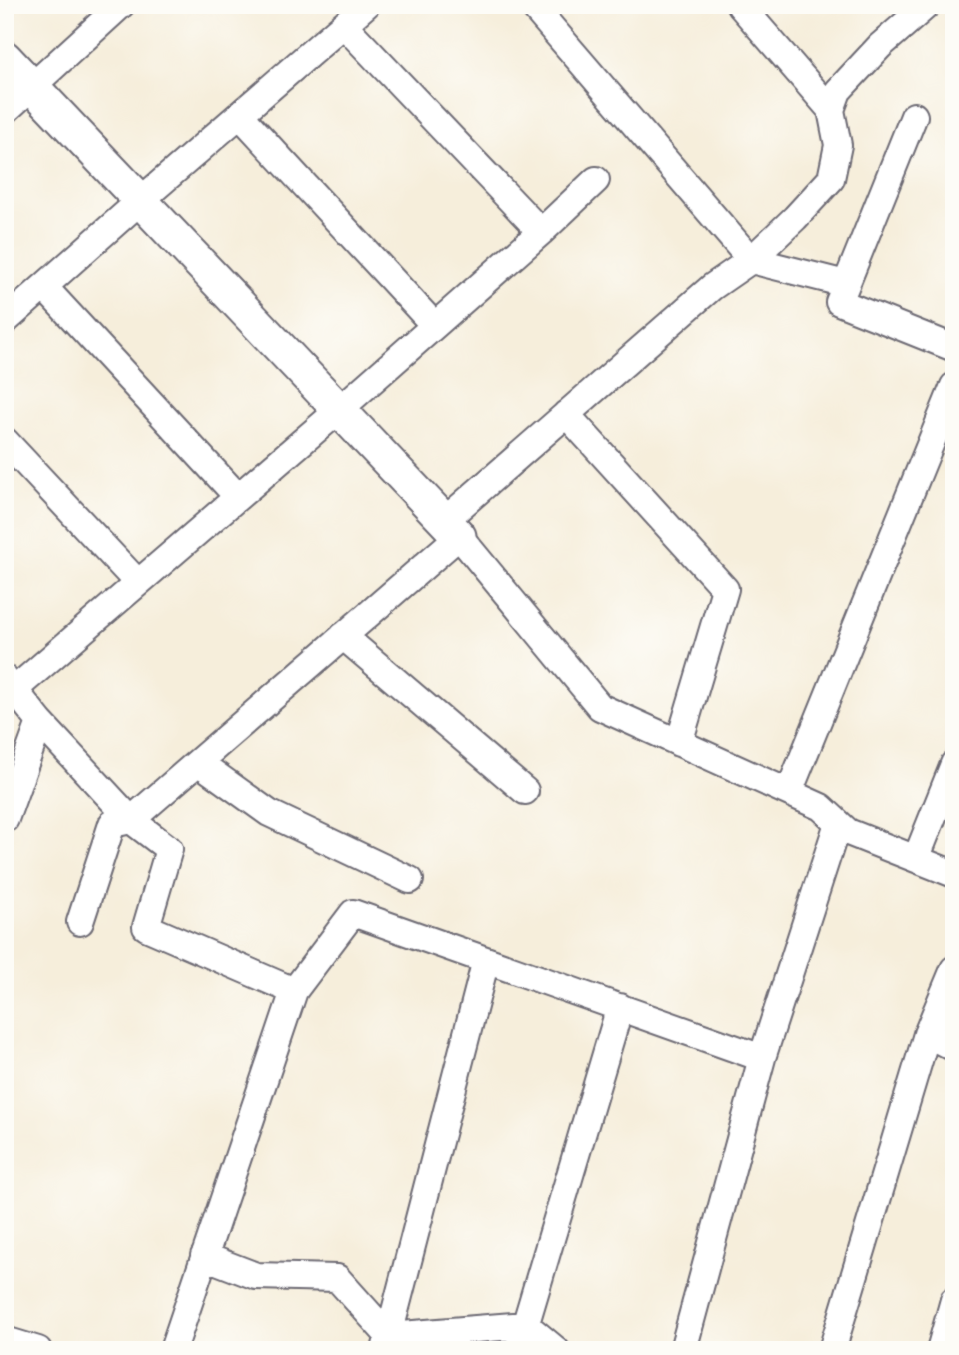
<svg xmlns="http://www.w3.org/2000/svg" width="959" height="1355" font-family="'Gentium Book Plus',serif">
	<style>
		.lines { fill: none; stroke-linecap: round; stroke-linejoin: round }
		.minor-casing { stroke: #6c6973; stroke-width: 30 }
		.tertiary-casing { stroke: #6c6973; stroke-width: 37 }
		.minor { stroke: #fff; stroke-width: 26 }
		.tertiary { stroke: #fff; stroke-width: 33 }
	</style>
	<rect width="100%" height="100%" fill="#fdfcf7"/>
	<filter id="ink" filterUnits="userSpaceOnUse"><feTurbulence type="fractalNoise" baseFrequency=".0143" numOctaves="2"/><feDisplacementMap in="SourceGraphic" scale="14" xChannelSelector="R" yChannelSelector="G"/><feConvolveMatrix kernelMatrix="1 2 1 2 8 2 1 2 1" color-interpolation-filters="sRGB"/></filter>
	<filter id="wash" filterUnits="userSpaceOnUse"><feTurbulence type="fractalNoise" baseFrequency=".00686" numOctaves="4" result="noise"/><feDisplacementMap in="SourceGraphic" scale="28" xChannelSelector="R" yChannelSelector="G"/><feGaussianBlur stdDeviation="1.57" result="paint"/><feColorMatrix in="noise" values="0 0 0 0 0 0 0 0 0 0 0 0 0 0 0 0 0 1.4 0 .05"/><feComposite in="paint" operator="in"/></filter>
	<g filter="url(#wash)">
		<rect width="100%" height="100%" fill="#f6eedb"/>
	</g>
	<g filter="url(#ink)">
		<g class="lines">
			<defs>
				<path id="minor" d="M740,5L831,110
					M344,25L541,232
					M5,111L121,5
					M240,115L434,325
					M914,116L839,302L954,348
					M751,260L795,218L831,179L838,145L831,110L838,91L880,46L927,5
					M751,260L846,284
					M44,287L238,497
					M5,321L140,201L366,5
					M566,414L725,589L679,743
					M5,441L138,583
					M444,521L712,287L751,260L532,5
					M343,636L525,791
					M5,678L40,722L131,820L459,536L600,707L821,807L848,832L954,874
					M15,689L339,410L541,232L596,180
					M198,762L269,813L410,880
					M789,792L954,386
					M5,819L40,722
					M916,859L954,764
					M80,922L112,824L131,820L169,849L146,927L294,991
					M927,1034L954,1048
					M204,1256L256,1276L337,1278L389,1336L526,1325L556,1350
					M5,1340L38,1350
					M173,1350L294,991L353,913L762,1058
					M385,1350L486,960
					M518,1350L620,1007
					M683,1350L762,1058L838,823
					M832,1350L927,1034L954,969
					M940,1350L954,1300"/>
				<path id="tertiary" d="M5,58L459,536"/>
			</defs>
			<!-- minor casing -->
			<use href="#minor" class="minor-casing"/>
			<!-- tertiary casing -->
			<use href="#tertiary" class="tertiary-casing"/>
			<!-- minor -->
			<use href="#minor" class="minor"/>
			<!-- tertiary -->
			<use href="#tertiary" class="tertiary"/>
		</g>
	</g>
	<!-- margin -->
	<rect width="959" height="1355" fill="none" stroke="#fdfcf7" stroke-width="28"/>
</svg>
